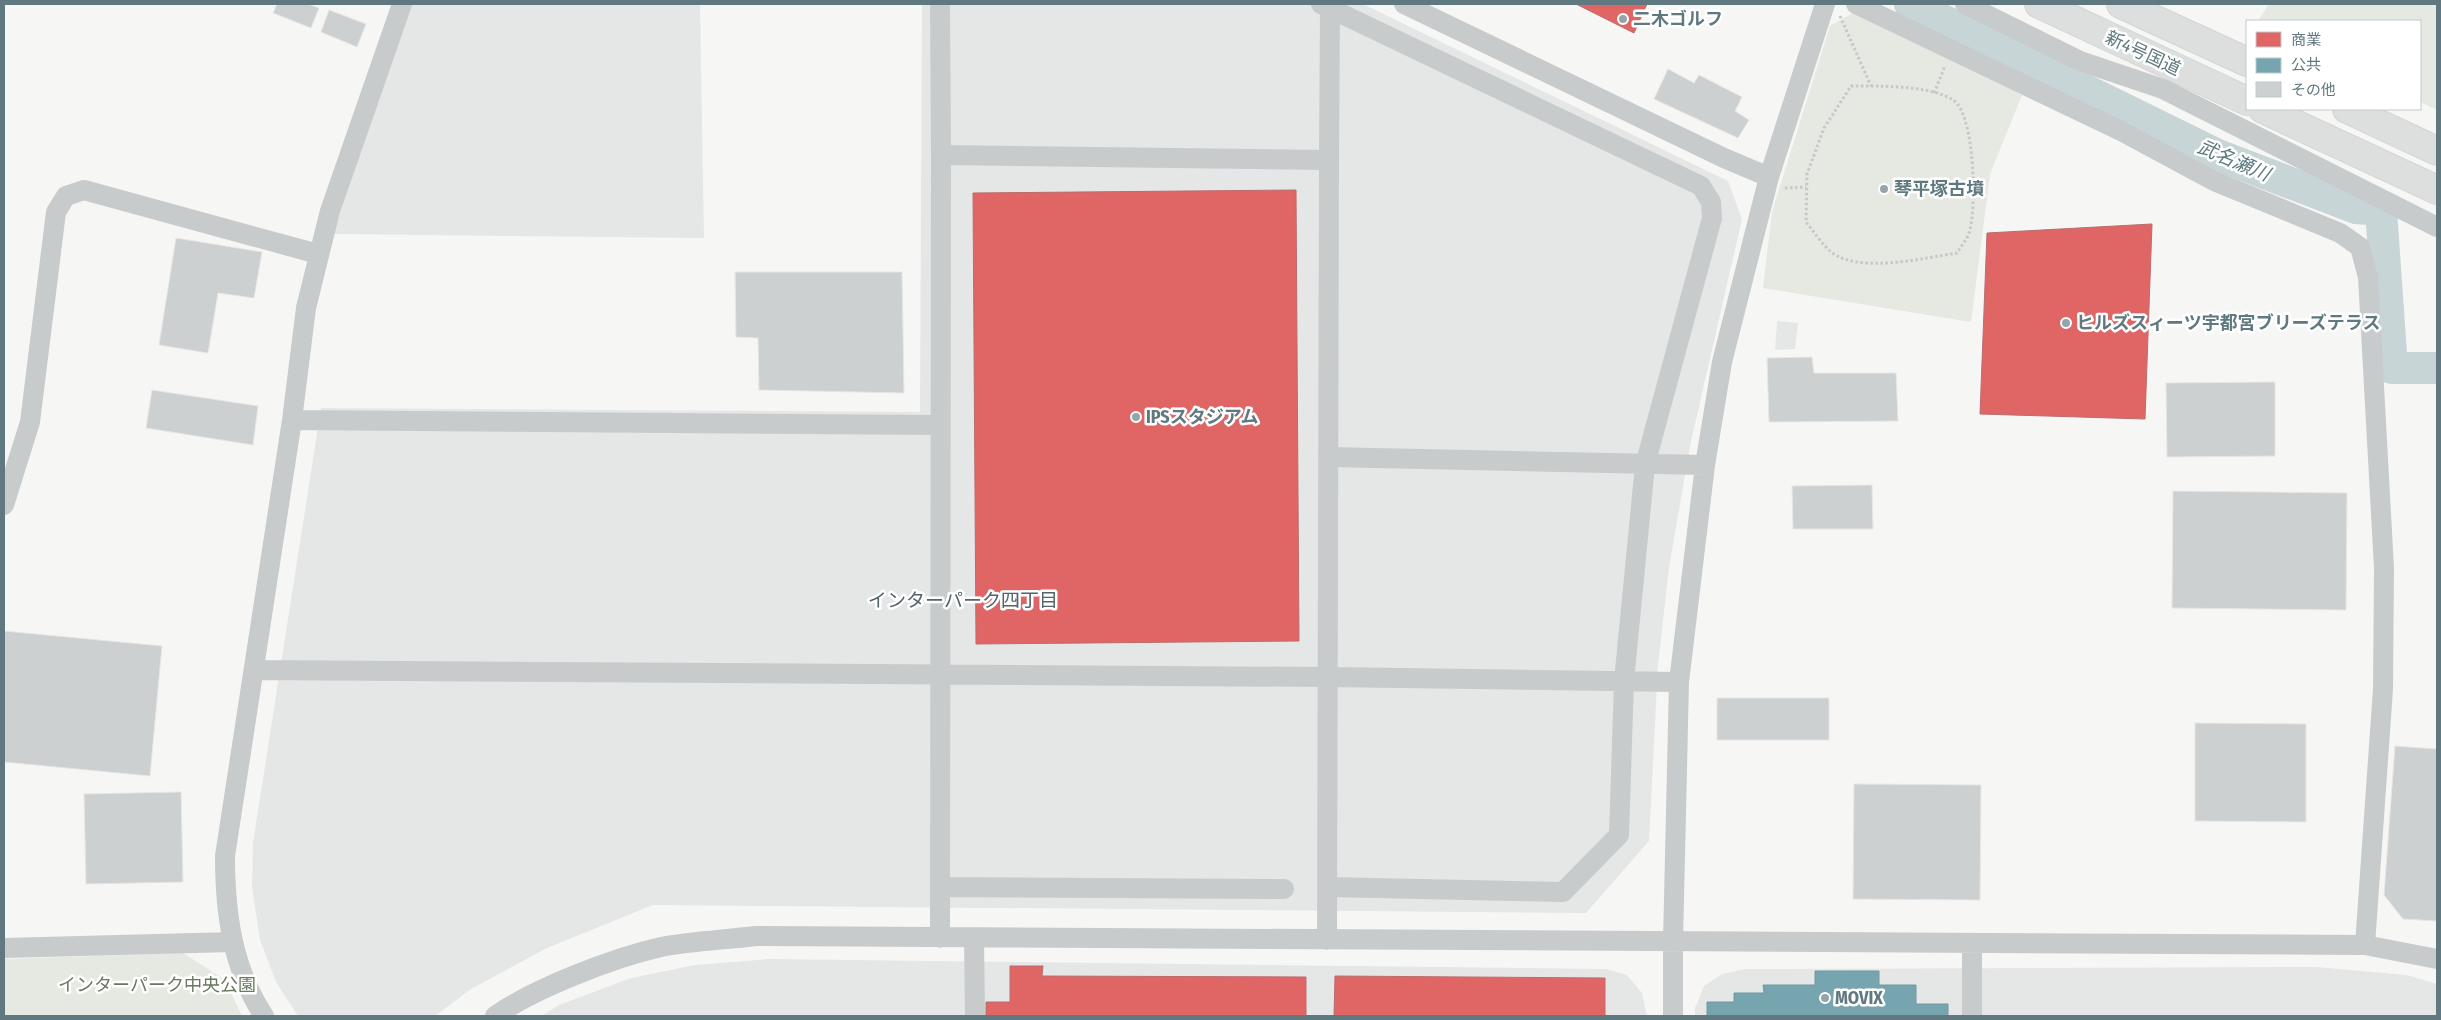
<svg xmlns="http://www.w3.org/2000/svg" width="2441" height="1020" font-family="'Fira Sans Condensed','Noto Sans JP',sans-serif">
	<style>
		.built { fill: #e5e7e7 }
		.green { fill: #e6e8e2 }
		.shops { fill: #e06666; stroke: #ba6c6e }
		.public { fill: #76a5af; stroke: #6f98a1 }
		.lines { fill: none; stroke-linecap: round; stroke-linejoin: round }
		.river { stroke: #c8d5d6; stroke-width: 32 }
		.building { fill: #cdd0d0; stroke: #e6e6e4 }
		.highway-casing { stroke: #d3d4d3; stroke-width: 30 }
		.path { stroke: #c6c8c9; stroke-width: 3; stroke-dasharray: 2.5 2.5; stroke-linecap: butt }
		.minor { stroke: #c8cbcb; stroke-width: 20 }
		.highway { stroke: #dddfdf; stroke-width: 28 }
		.poi-dot { fill: #94a5aa; stroke: #fff; stroke-width: 2 }
		.labels { text-anchor: middle; stroke-width: 5; stroke-linejoin: round; paint-order: stroke }
		.poi-label { font-size: 18px; font-weight: bold; fill: #607981; stroke: #fff; text-anchor: start }
		.street-label { font-size: 18px; fill: #607981; stroke: #fff }
		.park-label { font-size: 18px; fill: #69795f; stroke: #fff }
		.water-label { font-size: 19px; font-style: italic; fill: #5a797c; stroke: #fff }
		.neighbourhood-label { font-size: 19px; fill: #53656c; stroke: #fff }
	</style>
	<rect width="100%" height="100%" fill="#f6f6f5"/>
	<!-- built -->
	<path class="built" d="M410,4H700L704,238L333,234Z
		M922,4H1363L1728,181L1742,219L1690,446L1669,568L1658,665L1649,841L1586,913L653,905L547,948L471,989L435,1016H298L276,982L260,940L252,887L253,843L321,408L920,412Z
		M1777,321L1798,323L1795,349L1775,350Z
		M769,959L1606,969L1627,975L1642,993L1647,1016H541L559,1005L631,978L695,965Z
		M2316,967L2407,975L2437,984V1016H1695V1008L1704,986L1722,974L1745,969Z"/>
	<!-- green -->
	<path class="green" d="M2269,4H2437V110L2420,102V21H2258Z
		M1853,13L2022,95L1990,174L1971,322L1763,288L1772,212L1830,26Z
		M183,953L225,980L242,1016H4V959Z"/>
	<!-- shops -->
	<path class="shops" d="M1576,4H1647L1634,33Z
		M1296,190L1299,641L976,644L973,193Z
		M2152,224L2145,419L1980,414L1987,233Z
		M1010,966H1043L1042,976L1306,977V1016H986V1002H1010Z
		M1335,976L1605,978V1016H1334Z"/>
	<!-- public -->
	<path class="public" d="M1815,971H1879V985H1916V1004H1948V1016H1707V1002H1734V993H1764L1763,985H1815Z"/>
	<g class="lines">
		<!-- river -->
		<path class="river" d="M1910,4L2220,156L2356,208L2381,210L2392,368H2437"/>
	</g>
	<!-- building -->
	<path class="building" d="M277,4H308L319,8L311,28L273,13Z
		M329,10L366,24L357,47L321,32Z
		M1668,69L1694,83L1699,75L1742,97L1735,111L1749,120L1738,138L1654,99Z
		M176,238L262,252L254,298L218,293L208,353L159,345Z
		M735,272H902L904,393L759,390L758,338L736,337Z
		M1812,357L1814,373H1896L1898,421L1769,422L1767,358Z
		M2275,382V456L2167,457L2166,383Z
		M152,390L258,406L253,445L146,428Z
		M1872,485L1873,529H1793L1792,486Z
		M2173,491L2347,493L2346,610L2172,608Z
		M4,631L162,646L150,776L4,762Z
		M1717,698H1829V740H1717Z
		M2195,723L2306,724V822L2195,821Z
		M2395,746L2437,749V921L2403,919L2384,895Z
		M1854,784L1981,785L1980,900L1853,899Z
		M181,792L183,882L86,884L84,794Z"/>
	<g class="lines">
		<defs>
			<path id="highway" d="M2039,4L2247,101
				M2121,4L2247,62
				M2263,109L2437,190
				M2347,109L2437,151"/>
		</defs>
		<!-- highway casing -->
		<use href="#highway" class="highway-casing"/>
		<!-- path -->
		<path class="path" d="M1840,16L1871,86
			M1851,86C1879,86 1930,85 1953,100C1975,113 1977,210 1969,233C1967,240 1961,246 1957,253C1923,258 1860,274 1831,252C1822,244 1814,232 1806,222L1807,174L1824,128Z
			M1934,93L1945,66
			M1785,188L1806,187"/>
		<!-- minor -->
		<path class="minor" d="M940,4L941,155
			M1321,4L1701,186L1711,202L1712,218L1645,465L1624,681L1619,835L1563,892L1327,887
			M1404,4L1724,158L1769,177L1722,362L1705,465L1679,682L1673,942V1016
			M1856,4L2121,131L2214,181L2340,233L2360,247L2368,277L2384,568L2383,689L2365,945
			M1965,4L2080,61L2163,89L2437,227
			M1329,160L1330,8L1332,4
			M1769,177L1825,4
			M292,420L940,425
			M1328,457L1705,465
			M4,505L30,422L56,212L66,196L84,190L318,254
			M254,670L1328,677L1679,682
			M940,887L1284,889
			M940,938L941,155L1329,160L1327,940
			M974,938L975,1016
			M1972,944V1016
			M4,948L232,942
			M264,1016C232,968 225,912 225,856L292,420L306,308L330,211L402,4
			M495,1016C535,988 613,958 661,947C691,941 724,940 756,936L2365,945L2437,959"/>
		<!-- highway -->
		<use href="#highway" class="highway"/>
	</g>
	<!-- markers -->
	<g class="poi-dot">
		<circle cx="1623" cy="19" r="5"/>
		<circle cx="1884" cy="189" r="5"/>
		<circle cx="2066" cy="323" r="5"/>
		<circle cx="1136" cy="417" r="5"/>
		<circle cx="1825" cy="998" r="5"/>
	</g>
	<g class="labels">
		<!-- poi labels -->
		<g class="poi-label">
			<text x="1633" y="25">二木ゴルフ</text>
			<text x="1894" y="195">琴平塚古墳</text>
			<text x="2076" y="329">ヒルズスィーツ宇都宮ブリーズテラス</text>
			<text x="1146" y="423">IPSスタジアム</text>
			<text x="1835" y="1004">MOVIX</text>
		</g>
		<!-- street labels -->
		<g class="street-label">
			<text transform="translate(2143 53) rotate(25)" y="6">新4号国道</text>
		</g>
		<!-- park labels -->
		<g class="park-label">
			<text x="157" y="991">インターパーク中央公園</text>
		</g>
		<!-- water labels -->
		<g class="water-label">
			<text transform="translate(2234 160) rotate(23)" y="7">武名瀬川</text>
		</g>
		<!-- neighbourhood labels -->
		<g class="neighbourhood-label">
			<text x="963" y="607">インターパーク四丁目</text>
		</g>
	</g>
	<!-- border -->
	<rect width="2441" height="1020" fill="none" stroke="#607981" stroke-width="10"/>
	<!-- legend -->
	<rect x="2246" y="20" width="175" height="90" fill="#ffffff" stroke="#bfc9cd"/>
	<rect x="2256" y="32" width="25" height="15" fill="#e06666" stroke="#bfc9cd"/>
	<text x="2291" y="45" font-size="15" fill="#607981">商業</text>
	<rect x="2256" y="58" width="25" height="15" fill="#76a5af" stroke="#bfc9cd"/>
	<text x="2291" y="70" font-size="15" fill="#607981">公共</text>
	<rect x="2256" y="82" width="25" height="15" fill="#cdd0d0" stroke="#bfc9cd"/>
	<text x="2291" y="95" font-size="15" fill="#607981">その他</text>
</svg>
